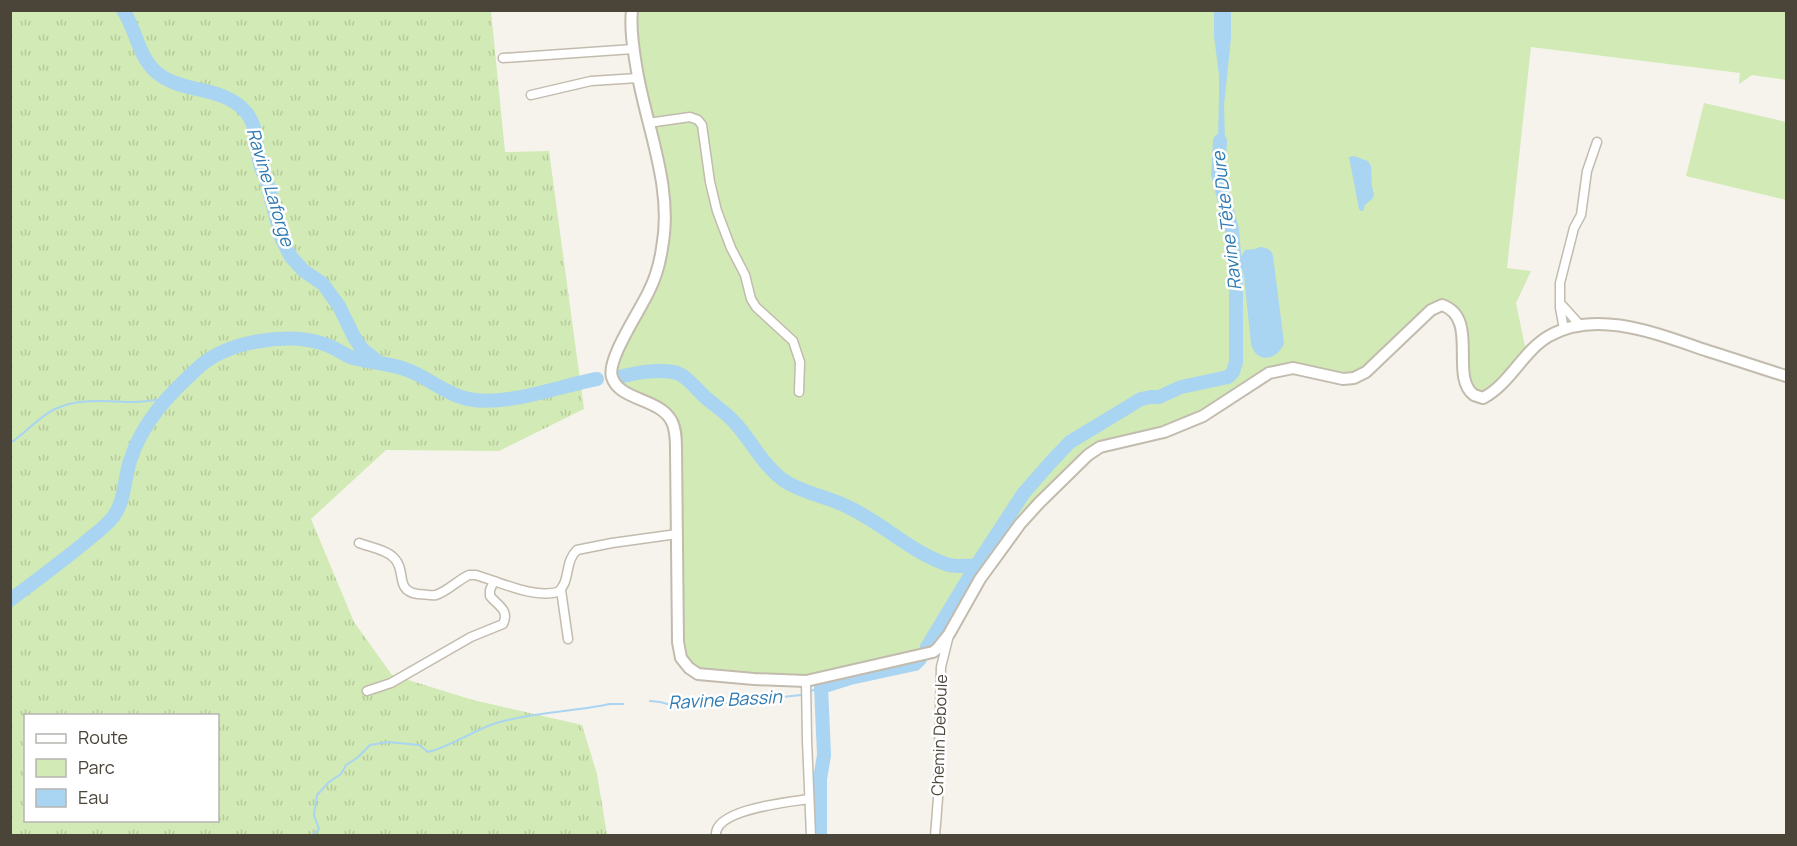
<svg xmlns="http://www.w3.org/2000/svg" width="1797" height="846" font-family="Manrope,sans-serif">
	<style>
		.grass { fill: url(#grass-tufts); fill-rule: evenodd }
		.park { fill: #d2eab5 }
		.water { fill: #a9d4f2 }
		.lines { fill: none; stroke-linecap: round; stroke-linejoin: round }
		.stream { stroke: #a9d4f2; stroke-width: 2 }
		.river { stroke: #a9d4f2; stroke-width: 14 }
		.minor-casing { stroke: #c2bbae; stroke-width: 11 }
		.tertiary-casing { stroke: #c2bbae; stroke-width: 14 }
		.minor { stroke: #fff; stroke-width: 8 }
		.tertiary { stroke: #fff; stroke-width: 10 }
		.labels { text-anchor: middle; stroke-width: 5; stroke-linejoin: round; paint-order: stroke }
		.street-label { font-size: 16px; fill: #4b4439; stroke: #fff }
		.water-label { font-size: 18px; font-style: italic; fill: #2e7ab2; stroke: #fff }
	</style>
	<defs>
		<pattern id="grass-tufts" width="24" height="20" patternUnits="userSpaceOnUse" patternTransform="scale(1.5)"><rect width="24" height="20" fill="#d2eab5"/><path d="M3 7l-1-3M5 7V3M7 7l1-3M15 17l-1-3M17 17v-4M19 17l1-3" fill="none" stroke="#b6ca9c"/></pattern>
	</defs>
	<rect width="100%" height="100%" fill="#f6f3ec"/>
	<!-- grass -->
	<path class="grass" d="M10,11H491L505,152L549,151L584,409L499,451L386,450L311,519L354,622L392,675L473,700L582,725L597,774L607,835H11ZM26,716H218V820H26Z"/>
	<!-- park -->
	<path class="park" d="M622,11H1786V80L1752,75L1739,84L1740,73L1531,47L1507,268L1531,271L1516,303L1527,356L1483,398L1465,381L1463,335L1442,305L1354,378L1293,368L1269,373L1203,416L1100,447L1039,503L937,649L806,681L698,674L681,658L676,449L669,416L623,391L611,372L651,289L666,219L631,11Z
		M1704,103L1786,122V200L1686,176Z"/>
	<!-- water -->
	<path class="water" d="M1214,11H1231V38L1224,105L1225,142L1224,148L1218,158L1215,154L1218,140L1219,97V75L1214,36Z
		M1354,156L1368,161L1371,166L1372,187L1374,194L1373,198L1365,205L1363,211H1361L1359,209L1349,157Z
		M1260,247C1267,248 1271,249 1273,256L1284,343C1278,360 1257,365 1251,344L1244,276L1241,265V257L1245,250L1255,249Z"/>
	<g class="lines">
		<!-- stream -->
		<path class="stream" d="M10,443C26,433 38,417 55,409C81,397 107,402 134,402C145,402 156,400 166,399
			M811,691L821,687
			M650,701L660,702L675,706L713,703H728L801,695
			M311,836L319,829L314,815L317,795L329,782L341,774L346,765L357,758L370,745L388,742L419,745L428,752C452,746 472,731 496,723C533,712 572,712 610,704H623"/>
		<!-- river -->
		<path class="river" d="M123,10C136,29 138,55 155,71C180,94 219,85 243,109C263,128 252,157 266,178L281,237L291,257L304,271L323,284L339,306L354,337L362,349L376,360
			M618,377C636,373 655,369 673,372C686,374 695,388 705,397C715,406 727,413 736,424C752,442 763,465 783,480C802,493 825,496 846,506C882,522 911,553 949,565C956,567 967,565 976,566
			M10,600C37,580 64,560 89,539C98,532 106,526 113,517C125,502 124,479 130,461C142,422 170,393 199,367C228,341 287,332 324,344C334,347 343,354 353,358C372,363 392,363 410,371C430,379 447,395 468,399C506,407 559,386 597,379
			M927,647L976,566L1023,494L1050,463L1070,442L1141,399L1151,397H1159L1181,387L1228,377L1233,372L1236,362V278L1232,230L1218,174L1220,141
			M820,836V779L824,755L821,687L850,678L915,664L920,659"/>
		<defs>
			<path id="minor" d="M503,58L633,49
				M531,95L591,81L638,78
				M648,123L690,117L698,120L702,125L710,182L717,211L731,248L745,275L751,299L756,307L793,341L800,362L799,392
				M1560,303L1580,325
				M1564,329L1560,308V283L1574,228L1581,215L1587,171L1597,142
				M359,543C370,547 387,550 394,558C407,570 394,591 418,594C424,594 431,596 436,595C448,591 458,580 469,575H476L494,581
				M561,590L568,639
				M806,681L807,740L811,836
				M367,691L391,683L471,637L503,624C510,610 497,605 490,596V590L494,581C514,588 537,597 558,592C571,581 564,562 577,550L612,543L677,534
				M716,836C713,809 790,802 809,799
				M935,836L938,798L941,667L949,635"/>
			<path id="tertiary" d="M632,10C630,28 633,47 636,65C645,125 674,186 662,248C660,262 655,279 649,291C641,309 606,360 612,377C619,401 661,398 672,422C676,430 676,440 676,449L678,642L681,658L689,668L698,674L754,679L806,681L933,652L937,649L949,634L980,579L1020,524L1039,503L1088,455L1100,447L1164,432L1203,416L1269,373L1293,368L1343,379L1354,378L1366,372L1431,310L1442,305C1480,318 1449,377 1474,395C1477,396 1480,397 1483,398C1510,384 1523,351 1549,336C1597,308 1660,335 1708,351C1734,359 1760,368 1786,376"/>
		</defs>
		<!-- minor casing -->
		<use href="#minor" class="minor-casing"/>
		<!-- tertiary casing -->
		<use href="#tertiary" class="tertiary-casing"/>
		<!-- minor -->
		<use href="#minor" class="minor"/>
		<!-- tertiary -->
		<use href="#tertiary" class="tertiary"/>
	</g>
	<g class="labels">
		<!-- street labels -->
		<g class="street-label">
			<text transform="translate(939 735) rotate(-88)" y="6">Chemin Deboule</text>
		</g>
		<!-- water labels -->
		<g class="water-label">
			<text transform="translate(270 187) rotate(73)" y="6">Ravine Laforge</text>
			<text transform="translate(1227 221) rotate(-97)" y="6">Ravine Tête Dure</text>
			<text transform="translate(725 700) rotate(-3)" y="6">Ravine Bassin</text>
		</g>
	</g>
	<!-- border -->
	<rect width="1797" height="846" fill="none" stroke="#4b4439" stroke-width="24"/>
	<!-- legend -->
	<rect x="24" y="714" width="195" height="108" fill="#ffffff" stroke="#b7b4b0" stroke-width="1.5"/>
	<rect x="36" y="734" width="30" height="9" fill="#ffffff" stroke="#b7b4b0" stroke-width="1.5"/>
	<text x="78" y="744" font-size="18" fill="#4b4439">Route</text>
	<rect x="36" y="759" width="30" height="18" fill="#d2eab5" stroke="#b7b4b0" stroke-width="1.5"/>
	<text x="78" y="774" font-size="18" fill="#4b4439">Parc</text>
	<rect x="36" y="789" width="30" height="18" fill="#a9d4f2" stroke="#b7b4b0" stroke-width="1.5"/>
	<text x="78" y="804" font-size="18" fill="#4b4439">Eau</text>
</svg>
